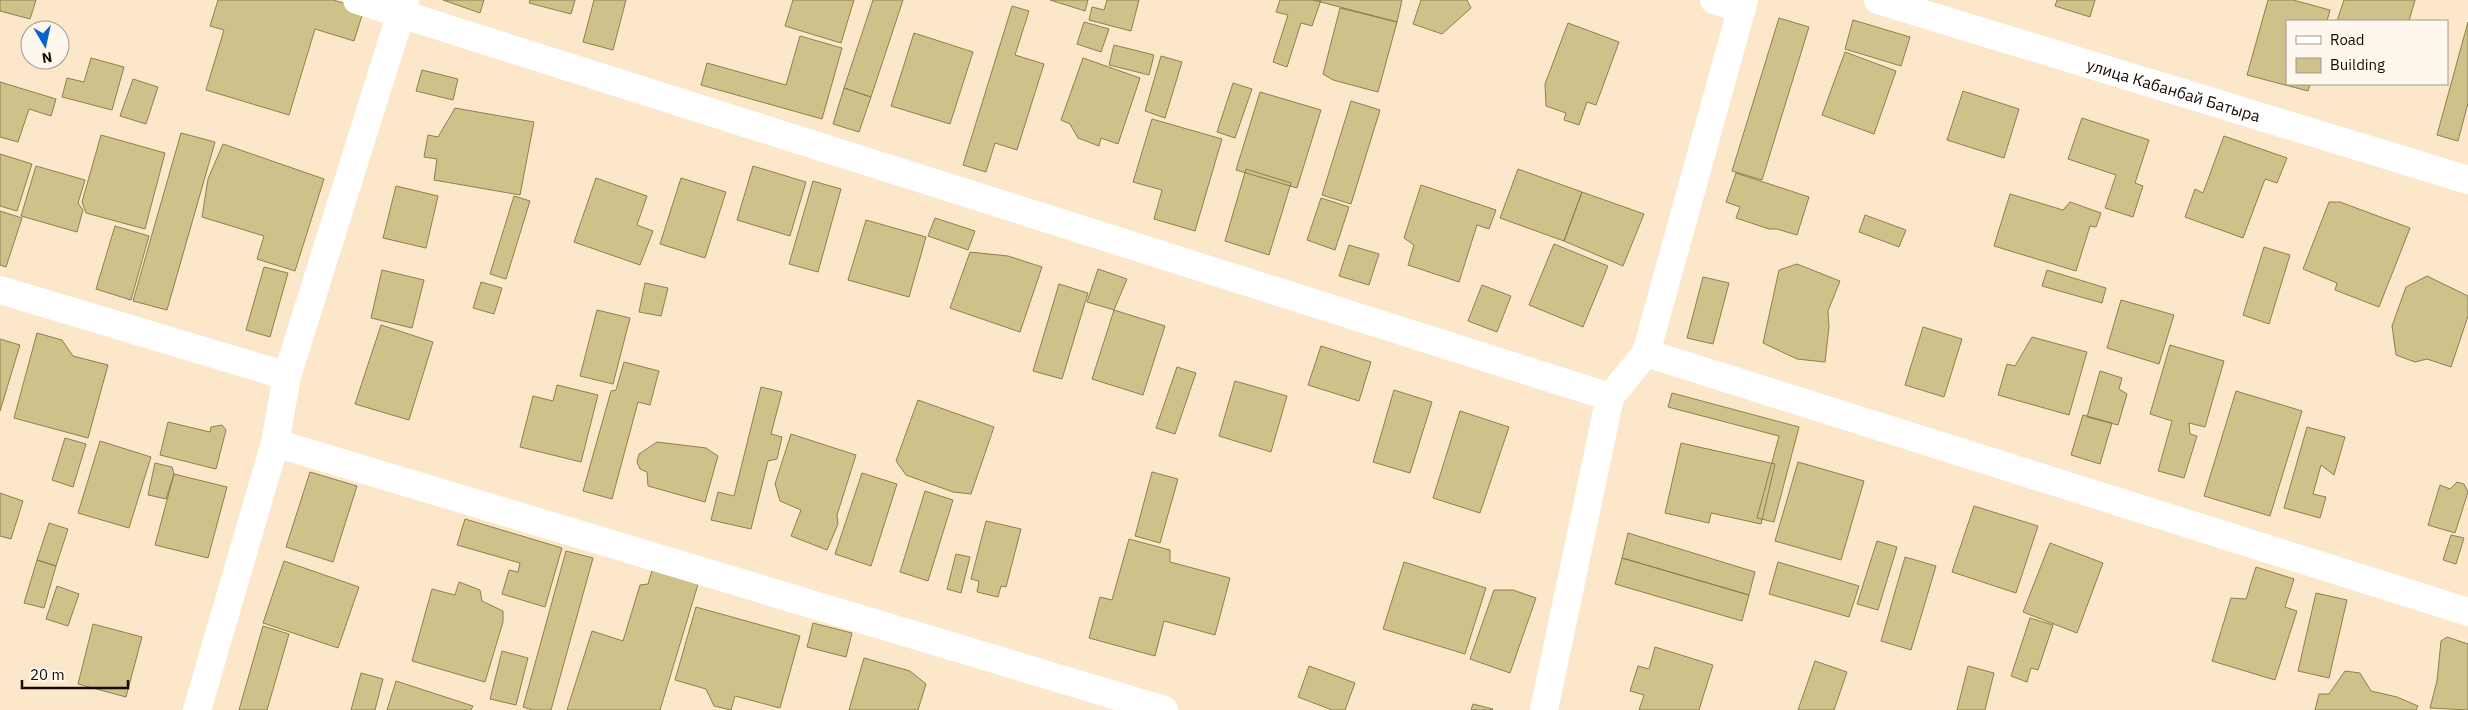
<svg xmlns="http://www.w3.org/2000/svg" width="2468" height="710" font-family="'IBM Plex Sans',sans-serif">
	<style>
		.building { fill: #cec189; stroke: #8d814b }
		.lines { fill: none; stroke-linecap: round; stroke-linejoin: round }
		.minor { stroke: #fff; stroke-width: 28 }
		.labels { text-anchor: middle; stroke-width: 4; stroke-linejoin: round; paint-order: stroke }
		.street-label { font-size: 16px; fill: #160a00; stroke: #fef7ed }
	</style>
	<rect width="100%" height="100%" fill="#fce7ca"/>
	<!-- building -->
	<path class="building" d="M0,0H36L30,19L0,11Z
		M218,0H333L364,9L354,41L315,29L289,115L206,90L224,30L210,26Z
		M443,0H484L480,13Z
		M530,0H575L571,14L529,3Z
		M594,0H626L613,50L583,42Z
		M793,0H854L841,43L785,26Z
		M873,0H903L871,97L844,88Z
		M1050,0H1088L1085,11Z
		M1107,0H1139L1131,31L1089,20L1092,7L1104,10Z
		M1280,0H1321L1312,26L1301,23L1287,67L1273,62L1288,15L1276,12Z
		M1313,0H1402L1397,22Z
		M1421,0H1467L1471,8L1442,34L1413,24Z
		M2057,0H2095L2090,17L2055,6Z
		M2268,0H2293L2330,10L2327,21H2287V84H2310L2308,91L2247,75Z
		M2344,0H2415L2409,21H2337Z
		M1012,6L1029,11L1015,55L1044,64L1017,150L995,143L986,172L963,165Z
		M1340,8L1397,22L1378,92L1333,80L1323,74Z
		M1779,18L1809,27L1762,180L1732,171Z
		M1853,20L1910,37L1901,66L1845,49Z
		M1084,22L1109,29L1101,52L1077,44Z
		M2468,22V103L2458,141L2437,135Z
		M1568,23L1619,42L1596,105L1587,102L1579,125L1564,120L1566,113L1546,106L1545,84Z
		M914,33L973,52L950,124L891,106Z
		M800,36L842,48L822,119L701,85L707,63L786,85Z
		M1114,45L1154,55L1149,75L1109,65Z
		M1845,52L1896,71L1874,134L1822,115Z
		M1161,56L1182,62L1165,118L1145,111Z
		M91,58L124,67L112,110L62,97L67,78L84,82Z
		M1083,58L1140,78L1118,144L1101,138L1099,146L1078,138L1070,124L1061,120Z
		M422,70L458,79L453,100L416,91Z
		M133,79L158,87L146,124L120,116Z
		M0,82L56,99L51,116L29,109L18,142L0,137Z
		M1233,83L1252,89L1235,138L1217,132Z
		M844,88L871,97L859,132L833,124Z
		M1963,91L2019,109L2004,158L1947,140Z
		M1260,92L1321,110L1297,188L1236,170Z
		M1351,101L1380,110L1351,204L1322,195Z
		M455,108L534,122L520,195L434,180L437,159L424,157L428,135L438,137Z
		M2082,118L2149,140L2135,183L2143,186L2133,217L2105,208L2116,175L2068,159Z
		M1152,119L1222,139L1195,231L1154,219L1162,190L1133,182Z
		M181,133L215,142L167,310L133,301Z
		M101,135L165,153L145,229L86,213L82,202Z
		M2224,136L2287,158L2277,183L2265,179L2243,238L2185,217L2195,189L2203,193Z
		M223,144L324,179L295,271L257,259L264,236L202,217L208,179Z
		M0,154L32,164L17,211L0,206Z
		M36,166L85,180L78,203L83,210L77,232L21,216Z
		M753,166L806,182L790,236L737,220Z
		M1246,169L1291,183L1269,255L1225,241Z
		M1518,169L1582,192L1564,241L1500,218Z
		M1736,173L1809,197L1797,235L1777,229H1769L1736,218L1740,207L1726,202Z
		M596,178L647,196L637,225L653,231L640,265L574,242Z
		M681,178L726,192L705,258L660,244Z
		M813,181L841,189L818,272L789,264Z
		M1421,185L1496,210L1489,229L1477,225L1459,282L1408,265L1414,245L1404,238Z
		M396,186L438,196L426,248L383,238Z
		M1582,192L1644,214L1623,266L1564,241Z
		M2010,194L2063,210L2070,202L2101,213L2096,227L2090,226L2076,271L1994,246Z
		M514,196L530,201L506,279L490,274Z
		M1321,198L1349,207L1335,250L1307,240Z
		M2329,202H2340L2410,228L2379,307L2335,290L2337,283L2303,269Z
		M0,211L22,218L6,267L0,265Z
		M1865,215L1906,230L1899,247L1859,232Z
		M935,218L975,231L968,250L928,236Z
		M866,220L926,237L909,297L848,280Z
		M115,226L149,236L131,300L96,289Z
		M1554,244L1608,266L1583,327L1529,305Z
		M1349,245L1379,254L1369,285L1339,276Z
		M2264,247L2290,255L2269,324L2243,315Z
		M970,252L1008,256L1042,267L1020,332L950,308Z
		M1797,264L1840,281L1828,311L1829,327L1825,362L1797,359L1763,343L1779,270Z
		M264,267L288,273L270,337L246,330Z
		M1098,269L1127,279L1114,310L1087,302Z
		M382,270L424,280L412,328L371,318Z
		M2047,270L2106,288L2102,303L2042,286Z
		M2427,276L2468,296V316L2451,367L2427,359L2415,362L2396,355L2392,326L2406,287Z
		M1703,277L1729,283L1713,344L1687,338Z
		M481,282L502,288L494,314L473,308Z
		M645,283L668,288L661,316L639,312Z
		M1059,284L1088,293L1062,379L1033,371Z
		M1482,285L1511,296L1497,332L1468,321Z
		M2121,300L2174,315L2159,364L2107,348Z
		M597,310L630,318L613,384L580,376Z
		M1114,310L1165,326L1143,395L1092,379Z
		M381,325L433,342L409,420L355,404Z
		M1923,327L1962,339L1944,397L1905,385Z
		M37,333L62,340L73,356L108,365L88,438L14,418Z
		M2032,337L2087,352L2069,415L1998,395L2007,364L2015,366Z
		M0,339L20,345L0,411Z
		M2170,345L2224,361L2205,427L2189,423L2190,434L2197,436L2184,478L2158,471L2172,421L2150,414Z
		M1321,346L1371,362L1359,401L1308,385Z
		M624,362L659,371L650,405L638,402L612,499L583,491L611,391L616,390Z
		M1177,367L1196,373L1175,434L1156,428Z
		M2100,371L2122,378L2119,389L2127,394L2118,425L2087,417Z
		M1235,381L1287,396L1271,452L1219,436Z
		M557,385L598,395L581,462L520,447L533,396L553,401Z
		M761,387L782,392L771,434L782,437L777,459L768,461L751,529L711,520L718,492L734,496Z
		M1394,390L1432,402L1410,473L1373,462Z
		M2236,391L2302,411L2270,516L2204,496Z
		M1672,393L1799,427L1774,522L1757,518L1779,436L1668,407Z
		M918,400L994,427L971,494L953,492L906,475L896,461Z
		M1460,411L1509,427L1480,513L1433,498Z
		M2083,415L2112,423L2100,464L2071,455Z
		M168,422L210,432L211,427L222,425L226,430L216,469L160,455Z
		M2307,427L2345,437L2334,475L2321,465L2313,494L2326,497L2320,518L2284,508Z
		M791,434L856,455L837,515L838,524L827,550L791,536L801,510L780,501L775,484Z
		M65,438L86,444L73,487L52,480Z
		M100,441L151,457L129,528L78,513Z
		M657,442L706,448L718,456L705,502L648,486L647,472L640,469L637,462L639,454Z
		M1681,443L1775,464L1761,524L1711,513L1709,523L1665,513Z
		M1798,462L1864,481L1841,560L1775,541Z
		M155,463L172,467L174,474L166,499L148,495Z
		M310,472L357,486L333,562L286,547Z
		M1152,472L1178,479L1160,543L1135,536Z
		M862,473L897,484L871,566L835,554Z
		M174,474L227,487L208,558L155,545Z
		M2457,482L2464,484L2468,492L2455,533L2428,525L2440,485L2450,489Z
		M925,491L953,500L928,581L900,572Z
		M0,493L23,501L11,539L0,536Z
		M1974,506L2038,526L2016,593L1952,572Z
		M465,519L562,548L545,607L502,594L509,570L518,572L520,563L457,545Z
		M986,521L1021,529L1006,587L1001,586L998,597L977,592L979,581L971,579Z
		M49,523L68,529L56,566L37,560Z
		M1628,533L1755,572L1749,595L1622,558Z
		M2451,535L2464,538L2456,564L2443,560Z
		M1129,539L1170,550V562L1230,578L1215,635L1164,621L1155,656L1089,638L1100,597L1112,600Z
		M1877,541L1897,547L1878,610L1857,604Z
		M2050,543L2103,563L2077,633L2023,612Z
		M566,551L593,558L551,710H532L523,707Z
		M956,554L970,557L961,593L947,589Z
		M1905,557L1936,566L1911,650L1881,641Z
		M1622,558L1749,595L1742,621L1615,584Z
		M37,560L56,566L44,608L24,603Z
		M284,561L359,587L338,648L263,623Z
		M1404,562L1486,588L1465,654L1383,629Z
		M1778,562L1859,586L1849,617L1769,594Z
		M653,567L699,581L660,710H567L592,631L623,641L640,585L648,584Z
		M2256,567L2294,579L2285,607L2297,611L2275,680L2212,661L2231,598L2246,599Z
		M459,582L480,590L482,601L503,611V622L485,682L412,661L432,589L455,595Z
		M57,586L79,594L68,626L46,619Z
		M1494,590H1513L1536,598L1510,673L1470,659Z
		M2316,593L2347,600L2329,678L2298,671Z
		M696,607L800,636L780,708L735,696L731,710L714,706L706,689L675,680Z
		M2030,618L2053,625L2038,670L2031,668L2027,682L2011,676Z
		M813,623L852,633L846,657L807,647Z
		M93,624L142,637L126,697L78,684Z
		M263,626L289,634L267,710H239Z
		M2447,637L2468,644V710L2430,708L2437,681L2441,641Z
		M1655,647L1713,665L1699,710H1639L1644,695L1630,691L1638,666L1649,669Z
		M502,651L528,658L516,705L490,699Z
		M864,658L910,671L926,684L918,710H849Z
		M1815,661L1847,672L1834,710H1798Z
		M1309,666L1355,683L1345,710H1332L1298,697Z
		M1968,666L1994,673L1985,710H1957Z
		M2345,671L2360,673L2371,691L2397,697L2418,706L2416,710H2315L2319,694H2329Z
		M361,673L383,679L375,710H351Z
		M396,681L473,706L471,710H387Z
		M1473,704L1493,709L1492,710H1471Z"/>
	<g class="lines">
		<!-- minor -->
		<g class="minor">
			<path d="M357,0L1610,397"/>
			<path d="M1714,0L1742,9"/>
			<path id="s1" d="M1878,0L2468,180"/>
			<path d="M0,290L287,376"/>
			<path d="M1646,353L2468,612"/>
			<path d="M275,443L1164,710"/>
			<path d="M197,710L275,443L287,376L405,0"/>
			<path d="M1544,710L1610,397L1646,353L1744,0"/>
		</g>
	</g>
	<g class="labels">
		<!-- street labels -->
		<g class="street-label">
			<text dy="6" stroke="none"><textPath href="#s1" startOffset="309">улица Кабанбай Батыра</textPath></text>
		</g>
	</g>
	<!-- legend -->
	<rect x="2286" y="20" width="162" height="65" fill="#fef7ed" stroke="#a1988e"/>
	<rect x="2296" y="36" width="25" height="8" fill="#ffffff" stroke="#a1988e"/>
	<text x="2330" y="45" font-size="15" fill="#160a00">Road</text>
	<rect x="2296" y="58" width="25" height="15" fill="#cec189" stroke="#a1988e"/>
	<text x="2330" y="70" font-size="15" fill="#160a00">Building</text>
	<!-- north arrow -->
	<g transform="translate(45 45) rotate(171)"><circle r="24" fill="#fef7ed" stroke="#a1988e"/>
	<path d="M0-4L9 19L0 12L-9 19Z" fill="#0564cd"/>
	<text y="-8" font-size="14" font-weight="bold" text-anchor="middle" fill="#160a00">N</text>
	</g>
	<!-- scale -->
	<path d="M22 680v8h106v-8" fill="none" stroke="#160a00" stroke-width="2.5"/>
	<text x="30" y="680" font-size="15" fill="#160a00" stroke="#fef7ed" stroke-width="4" paint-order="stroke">20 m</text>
</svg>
